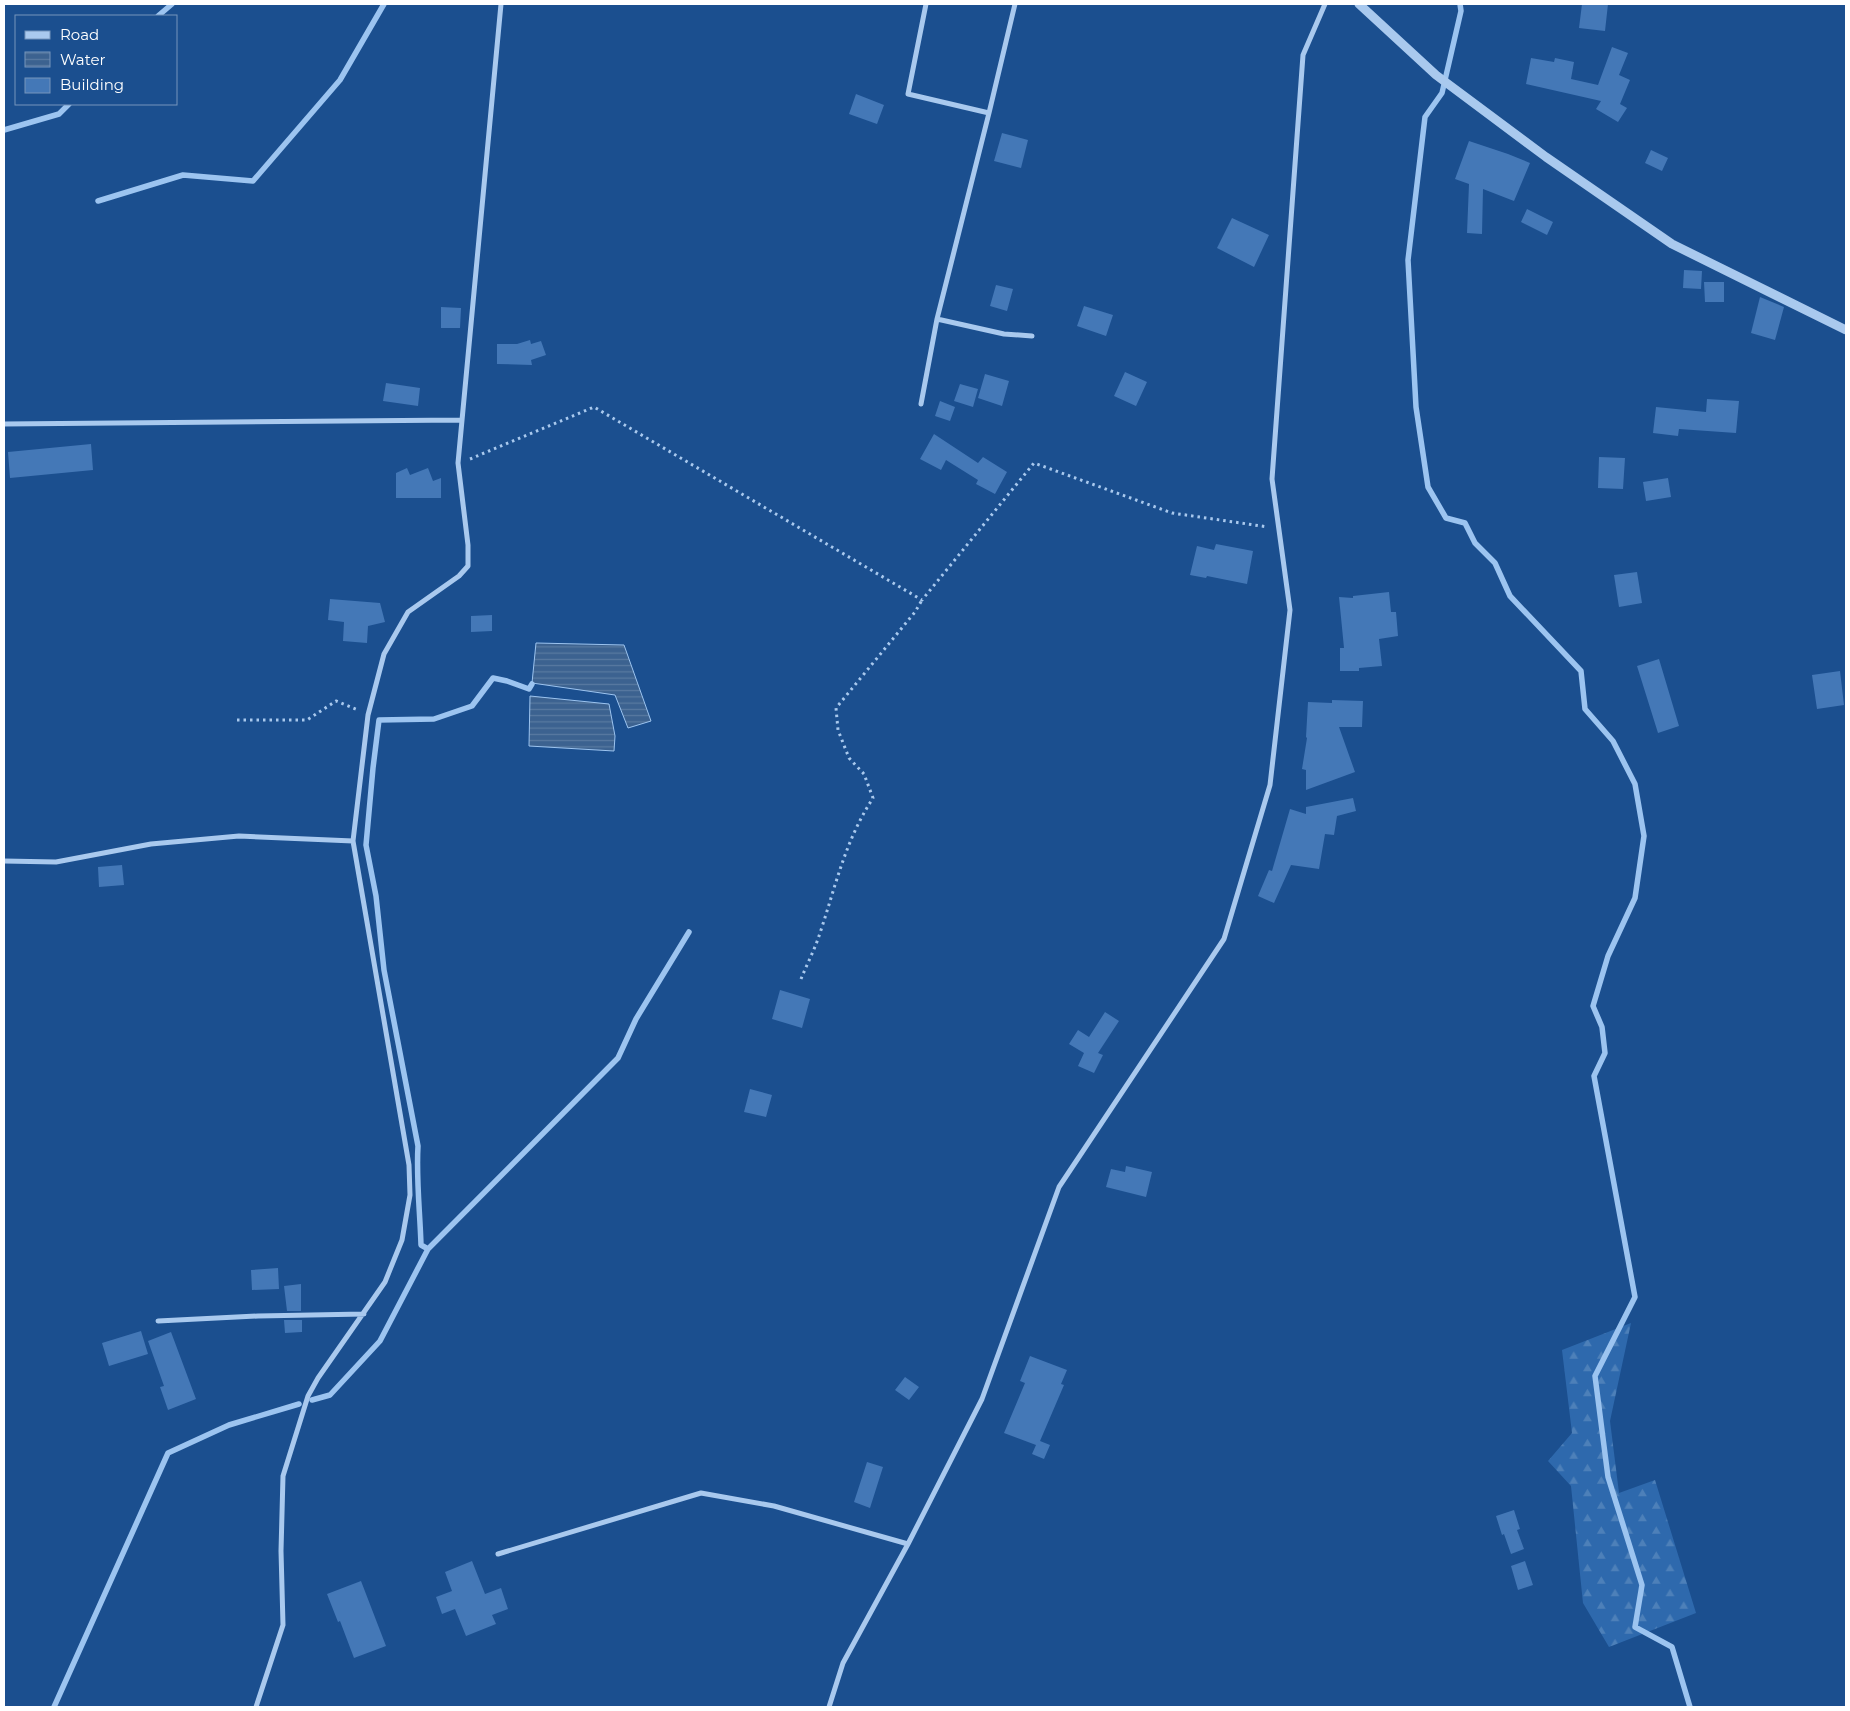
<svg xmlns="http://www.w3.org/2000/svg" width="1850" height="1711" font-family="Montserrat,sans-serif">
	<style>
		.forest { fill: url(#forest-firs) }
		.water { fill: url(#water-rules); stroke: #9cc4f0 }
		.lines { fill: none; stroke-linecap: round; stroke-linejoin: round }
		.stream { stroke: #9cc4f0; stroke-width: 5.5 }
		.building { fill: #4478b7 }
		.path { stroke: #a9c9ee; stroke-width: 3; stroke-dasharray: 2.5 4; stroke-linecap: butt }
		.minor { stroke: #a9c9ee; stroke-width: 5 }
		.tertiary { stroke: #a9c9ee; stroke-width: 9 }
	</style>
	<defs>
		<pattern id="forest-firs" width="22" height="20" patternUnits="userSpaceOnUse" patternTransform="scale(1.25)"><rect width="22" height="20" fill="#2e69ad"/><path d="M5 1l3.5 6h-7zM16 11l3.5 6h-7z" fill="#4d80b9"/></pattern>
		<pattern id="water-rules" width="6" height="5" patternUnits="userSpaceOnUse" patternTransform="scale(1.25)"><rect width="6" height="5" fill="#3c6290"/><path d="M0 2.5h6" fill="none" stroke="#597aa1"/></pattern>
	</defs>
	<rect width="100%" height="100%" fill="#1b4f8f"/>
	<!-- forest -->
	<path class="forest" d="M1631,1323L1610,1421L1619,1493L1655,1480L1696,1613L1609,1647L1583,1603L1571,1486L1548,1461L1572,1433L1562,1350Z"/>
	<!-- water -->
	<path class="water" d="M536,643L624,645L651,721L628,728L615,695L532,683Z
		M530,696L609,704L615,736L614,751L529,746Z"/>
	<g class="lines">
		<!-- stream -->
		<path class="stream" d="M1460,4L1461,11L1442,93L1425,117L1408,260L1416,407L1428,487L1446,518L1465,523L1475,543L1495,563L1510,596L1581,671L1585,709L1613,741L1635,784L1644,836L1635,898L1608,956L1593,1006L1602,1027L1605,1053L1594,1076L1635,1297L1595,1376L1608,1477L1642,1585L1635,1627L1672,1647L1690,1707
			M158,16L172,4
			M4,130L59,114L69,104
			M98,201L183,175L253,181L340,80L384,4
			M428,1249L421,1245C420,1212 416,1178 418,1146L384,970L376,896L366,845L373,768L379,720L434,719L472,706L493,678L507,681L529,689L532,684
			M312,1400L330,1395L380,1341L428,1249L618,1058L636,1019L689,932
			M54,1707L168,1453L229,1425L299,1404"/>
	</g>
	<!-- building -->
	<path class="building" d="M1582,4H1608L1605,31L1579,28Z
		M1612,47L1628,53L1619,75L1630,80L1620,104L1627,108L1618,122L1596,109L1601,101L1526,84L1531,58L1554,62L1555,58L1574,62L1571,79L1598,85Z
		M856,94L884,105L877,124L849,114Z
		M1002,133L1028,140L1021,168L994,161Z
		M1469,141L1508,154L1530,163L1514,201L1483,189L1482,234L1467,233L1469,184L1455,179Z
		M1651,150L1668,158L1662,171L1645,163Z
		M1527,209L1553,222L1547,235L1521,222Z
		M1232,218L1269,235L1254,267L1217,248Z
		M1684,270L1702,271L1701,289L1683,288Z
		M1704,282H1724V302H1705Z
		M996,285L1013,289L1007,311L990,306Z
		M1760,297L1784,307L1775,340L1751,333Z
		M1084,306L1113,315L1106,336L1077,326Z
		M441,307L461,308L460,328H441Z
		M530,340L531,344L541,341L546,355L531,360L532,365L497,364V344H517Z
		M1125,372L1147,382L1136,406L1114,396Z
		M985,374L1009,381L1002,406L978,398Z
		M386,383L420,388L418,406L383,401Z
		M960,384L978,389L973,407L954,401Z
		M1707,399L1739,401L1736,433L1679,429L1678,436L1653,433L1656,407L1706,412Z
		M940,401L955,407L950,421L935,416Z
		M934,434L978,463L983,457L1007,472L995,494L976,484L978,480L946,460L941,470L920,459Z
		M91,444L93,470L10,478L8,452Z
		M1599,457L1625,458L1623,489L1598,488Z
		M407,468L410,475L428,468L433,481L441,478V498H396V473Z
		M1668,478L1671,497L1646,501L1643,482Z
		M1216,544L1253,551L1247,584L1207,576L1206,578L1190,575L1197,546L1214,550Z
		M1637,572L1642,603L1619,607L1614,575Z
		M1389,592L1391,612H1396L1398,636L1379,639L1382,666L1359,668V671H1340V648H1344L1339,597L1353,598V596Z
		M330,599L380,603L385,622L368,626L367,643L343,641L344,622L328,620Z
		M492,615V631L471,632V616Z
		M1659,659L1679,726L1658,733L1637,666Z
		M1840,671L1844,705L1817,709L1812,675Z
		M1332,700L1363,701L1362,727H1339L1355,772L1306,790V770L1302,769L1307,738L1306,737L1308,702L1332,703Z
		M1353,798L1356,811L1337,816L1334,835L1325,834L1319,869L1291,865L1274,903L1258,896L1269,870L1272,871L1290,809L1306,814V807Z
		M122,865L124,885L99,887L98,867Z
		M780,990L810,999L802,1028L772,1019Z
		M1105,1012L1119,1021L1098,1053L1103,1055L1094,1073L1078,1066L1084,1053L1069,1044L1078,1030L1089,1037Z
		M750,1089L772,1095L766,1117L744,1112Z
		M1126,1166L1152,1172L1146,1197L1106,1187L1111,1169L1125,1172Z
		M278,1268L279,1289L252,1290L251,1270Z
		M301,1284V1311H287L284,1286Z
		M284,1320H302V1332L285,1333Z
		M141,1331L148,1354L109,1366L102,1343Z
		M171,1332L196,1399L168,1410L160,1387L164,1386L148,1341Z
		M1030,1356L1067,1370L1061,1384L1064,1385L1040,1441L1050,1445L1044,1459L1032,1454L1036,1445L1004,1433L1025,1383L1020,1381Z
		M905,1377L919,1387L909,1400L895,1390Z
		M867,1462L883,1467L870,1508L854,1502Z
		M1514,1510L1520,1529L1517,1530L1524,1549L1511,1554L1504,1534L1502,1535L1496,1516Z
		M472,1561L485,1594L501,1588L508,1609L492,1615L496,1624L466,1636L455,1609L442,1614L436,1597L452,1591L445,1572Z
		M1525,1561L1533,1585L1518,1590L1511,1566Z
		M361,1581L386,1646L354,1658L340,1621L338,1622L327,1594Z"/>
	<g class="lines">
		<!-- path -->
		<path class="path" d="M470,459L594,407L922,600L1034,463L1172,513L1268,527
			M237,720H307L336,701L358,710
			M801,979C807,964 815,949 820,933C836,885 845,841 873,798L864,774L849,758L838,730L836,708L915,612L922,600"/>
		<!-- minor -->
		<path class="minor" d="M989,113L1015,4
			M937,319L1004,334L1032,336
			M921,404L937,319L989,113L908,94L926,4
			M4,424L461,420
			M4,861L56,862L151,844L239,836L353,841
			M158,1321L258,1316L364,1314
			M498,1554L701,1493L774,1506L908,1544
			M256,1707L283,1625L281,1551L283,1476L308,1396L318,1378L385,1282L402,1240L410,1195L409,1165L353,841L368,715L384,654L408,612L459,576L468,566V545L458,463L501,4
			M829,1707L843,1663L908,1544L982,1399L1059,1187L1224,939L1270,785L1290,610L1272,479L1303,55L1325,4"/>
		<!-- tertiary -->
		<path class="tertiary" d="M1359,4L1436,75L1546,157L1672,244L1846,330"/>
	</g>
	<!-- border -->
	<rect width="1850" height="1711" fill="none" stroke="#ffffff" stroke-width="10"/>
	<!-- legend -->
	<rect x="15" y="15" width="162" height="90" fill="#1b4f8f" stroke="#7695bc"/>
	<rect x="25" y="31" width="25" height="8" fill="#a9c9ee" stroke="#7695bc"/>
	<text x="60" y="40" font-size="15" fill="#ffffff">Road</text>
	<rect x="25" y="52" width="25" height="15" fill="url(#water-rules)" stroke="#7695bc"/>
	<text x="60" y="65" font-size="15" fill="#ffffff">Water</text>
	<rect x="25" y="78" width="25" height="15" fill="#4478b7" stroke="#7695bc"/>
	<text x="60" y="90" font-size="15" fill="#ffffff">Building</text>
</svg>
